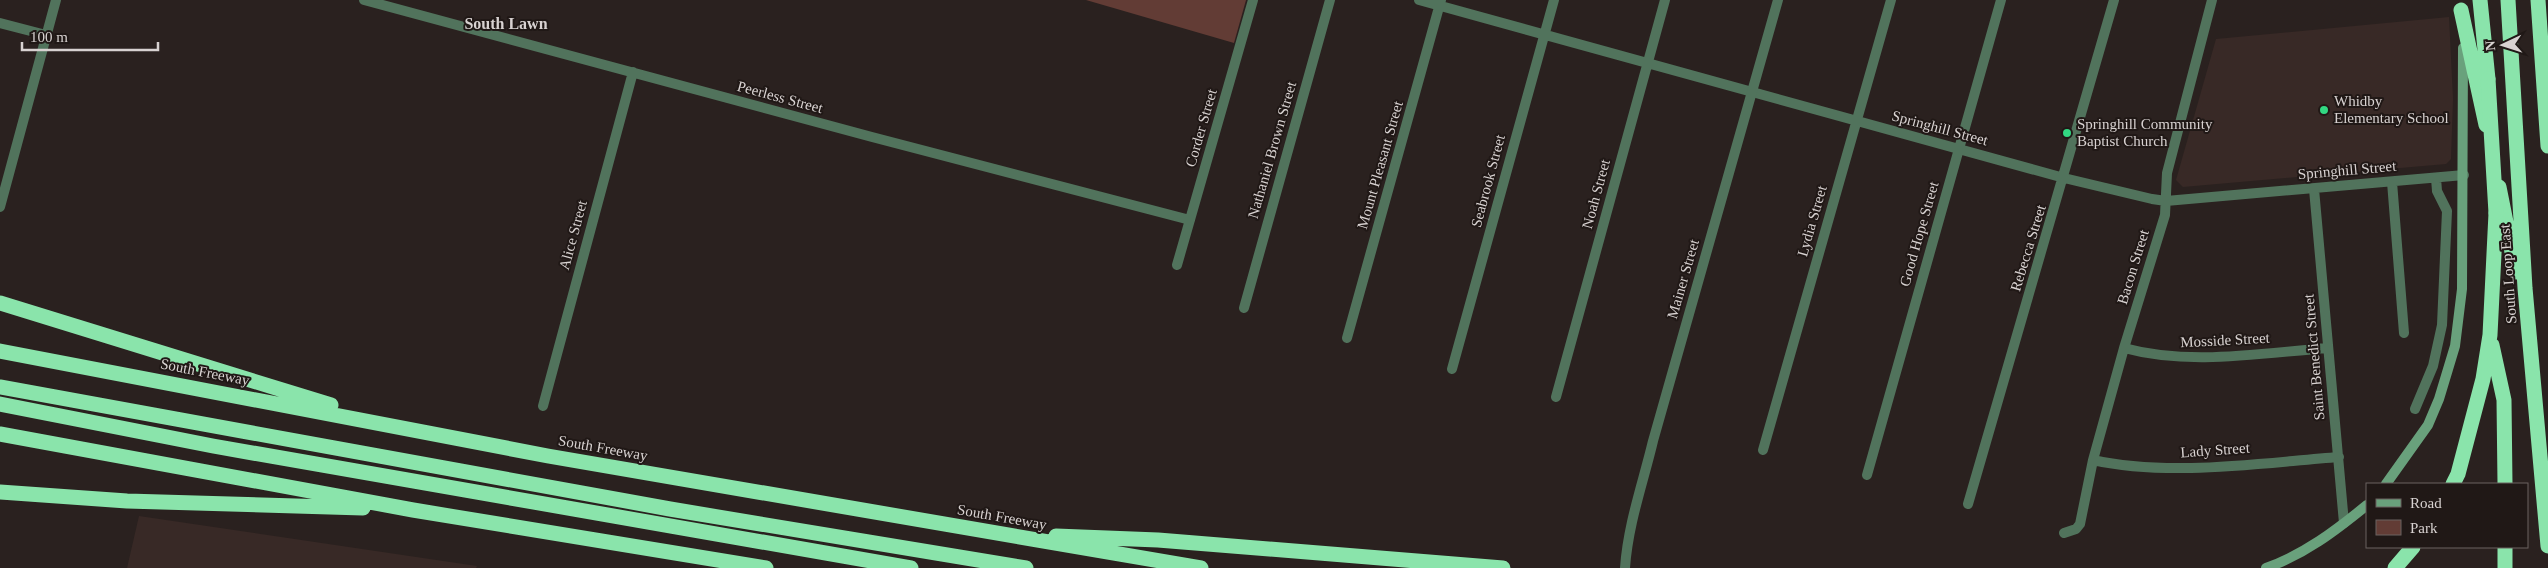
<svg xmlns="http://www.w3.org/2000/svg" width="2548" height="568" font-family="Georgia,serif">
	<style>
		.built { fill: #382926 }
		.green { fill: #623c35 }
		.lines { fill: none; stroke-linecap: round; stroke-linejoin: round }
		.minor { stroke: #51735c; stroke-width: 10 }
		.tertiary { stroke: #51735c; stroke-width: 10 }
		.secondary { stroke: #69a17c; stroke-width: 10 }
		.motorway { stroke: #8ae4ab; stroke-width: 15 }
		.motorway-bridge { stroke: #8ae4ab; stroke-width: 15 }
		.poi-dot { fill: #32d882; stroke: #201816; stroke-width: 2 }
		.labels { text-anchor: middle; stroke-width: 4; stroke-linejoin: round; paint-order: stroke }
		.street-label { font-size: 15px; fill: #d8d2d1; stroke: #201816 }
		.poi-label { font-size: 15px; fill: #d8d2d1; stroke: #201816; text-anchor: start }
		.neighbourhood-label { font-size: 16px; font-weight: bold; fill: #d8d2d1; stroke: #201816 }
	</style>
	<rect width="100%" height="100%" fill="#2a211f"/>
	<!-- built -->
	<path class="built" d="M2449,17L2453,99L2451,159L2446,164L2183,187L2176,180L2216,39Z
		M139,516L477,566L476,568H127Z"/>
	<!-- green -->
	<path class="green" d="M1086,0H1246L1234,43Z"/>
	<g class="lines">
		<!-- minor -->
		<path class="minor" d="M364,0L872,137L1190,220
			M1419,0L2064,178L2152,199L2166,201L2464,175
			M0,23L46,35
			M2392,182L2404,333
			M2314,189L2344,523
			M1177,265L1253,0
			M1244,308L1330,0
			M1347,338L1441,0
			M2124,348C2190,366 2261,353 2328,348
			M1452,369L1554,0
			M1556,397L1665,0
			M543,406L633,72
			M2415,409L2433,366L2442,325L2447,211L2437,191L2436,178
			M1763,450L1891,0
			M2093,460C2170,477 2260,463 2339,457
			M1867,475L2001,0
			M1968,504L2114,0
			M2064,533L2076,529L2080,524L2093,460L2124,348L2165,215L2167,173L2212,0"/>
		<!-- tertiary -->
		<path class="tertiary" d="M0,207L56,0
			M1625,568C1628,524 1643,483 1653,441L1778,0"/>
		<!-- secondary -->
		<path class="secondary" d="M2386,484L2428,425L2439,399L2455,346L2462,289L2463,48
			M2266,568C2305,554 2335,531 2367,505"/>
		<!-- motorway -->
		<path class="motorway" d="M2480,0L2488,79
			M2508,0L2525,288L2548,546
			M2538,0L2548,146
			M2461,10L2486,125
			M2499,187L2516,272
			M0,303L331,405
			M2492,345L2504,400L2505,484
			M0,351L548,456L1201,568
			M0,387L670,509L1026,568
			M0,404L213,446L911,568
			M0,434L413,510L766,568
			M2453,484L2458,474L2483,379L2490,335L2496,213
			M0,492L127,501L363,508
			M1056,536L1158,540L1503,568
			M2395,568L2413,547
			M2505,568V547"/>
		<!-- motorway-bridge -->
		<path class="motorway-bridge" d="M2488,79L2496,213"/>
	</g>
	<!-- markers -->
	<g class="poi-dot">
		<circle cx="2324" cy="110" r="5"/>
		<circle cx="2067" cy="133" r="5"/>
	</g>
	<g class="labels">
		<!-- street labels -->
		<g class="street-label">
			<text transform="translate(780 97) rotate(15)" y="5">Peerless Street</text>
			<text transform="translate(1201 128) rotate(-74)" y="5">Corder Street</text>
			<text transform="translate(1940 128) rotate(15)" y="5">Springhill Street</text>
			<text transform="translate(1272 150) rotate(-74)" y="5">Nathaniel Brown Street</text>
			<text transform="translate(1380 165) rotate(-74)" y="5">Mount Pleasant Street</text>
			<text transform="translate(2347 170) rotate(-5)" y="5">Springhill Street</text>
			<text transform="translate(1488 181) rotate(-75)" y="5">Seabrook Street</text>
			<text transform="translate(1596 194) rotate(-75)" y="5">Noah Street</text>
			<text transform="translate(1812 221) rotate(-74)" y="5">Lydia Street</text>
			<text transform="translate(1919 234) rotate(-74)" y="5">Good Hope Street</text>
			<text transform="translate(573 235) rotate(-75)" y="5">Alice Street</text>
			<text transform="translate(2028 248) rotate(-73)" y="5">Rebecca Street</text>
			<text transform="translate(2133 267) rotate(-73)" y="5">Bacon Street</text>
			<text transform="translate(2508 274) rotate(-94)" y="5">South Loop East</text>
			<text transform="translate(1683 279) rotate(-74)" y="5">Mainer Street</text>
			<text transform="translate(2225 340) rotate(-3)" y="5">Mosside Street</text>
			<text transform="translate(2314 357) rotate(-95)" y="5">Saint Benedict Street</text>
			<text transform="translate(205 372) rotate(11)" y="5">South Freeway</text>
			<text transform="translate(603 448) rotate(10)" y="5">South Freeway</text>
			<text transform="translate(2215 450) rotate(-4)" y="5">Lady Street</text>
			<text transform="translate(1002 517) rotate(10)" y="5">South Freeway</text>
		</g>
		<!-- poi labels -->
		<g class="poi-label">
			<text x="2334" y="106">Whidby<tspan x="2334" dy="17">Elementary School</tspan></text>
			<text x="2077" y="129">Springhill Community<tspan x="2077" dy="17">Baptist Church</tspan></text>
		</g>
		<!-- neighbourhood labels -->
		<g class="neighbourhood-label">
			<text x="506" y="29">South Lawn</text>
		</g>
	</g>
	<!-- legend -->
	<rect x="2366" y="483" width="162" height="65" fill="#201816" stroke="#6a6261"/>
	<rect x="2376" y="499" width="25" height="8" fill="#69a17c" stroke="#6a6261"/>
	<text x="2410" y="508" font-size="15" fill="#d8d2d1">Road</text>
	<rect x="2376" y="520" width="25" height="15" fill="#623c35" stroke="#6a6261"/>
	<text x="2410" y="533" font-size="15" fill="#d8d2d1">Park</text>
	<!-- north arrow -->
	<g transform="translate(2503 45) rotate(266)" stroke="#201816" stroke-width="4" paint-order="stroke">
	<path d="M0-4L9 19L0 12L-9 19Z" fill="#d8d2d1"/>
	<text y="-8" font-size="14" font-weight="bold" text-anchor="middle" fill="#d8d2d1">N</text>
	</g>
	<!-- scale -->
	<path d="M22 42v8h136v-8" fill="none" stroke="#d8d2d1" stroke-width="2.5"/>
	<text x="30" y="42" font-size="15" fill="#d8d2d1" stroke="#201816" stroke-width="4" paint-order="stroke">100 m</text>
</svg>
